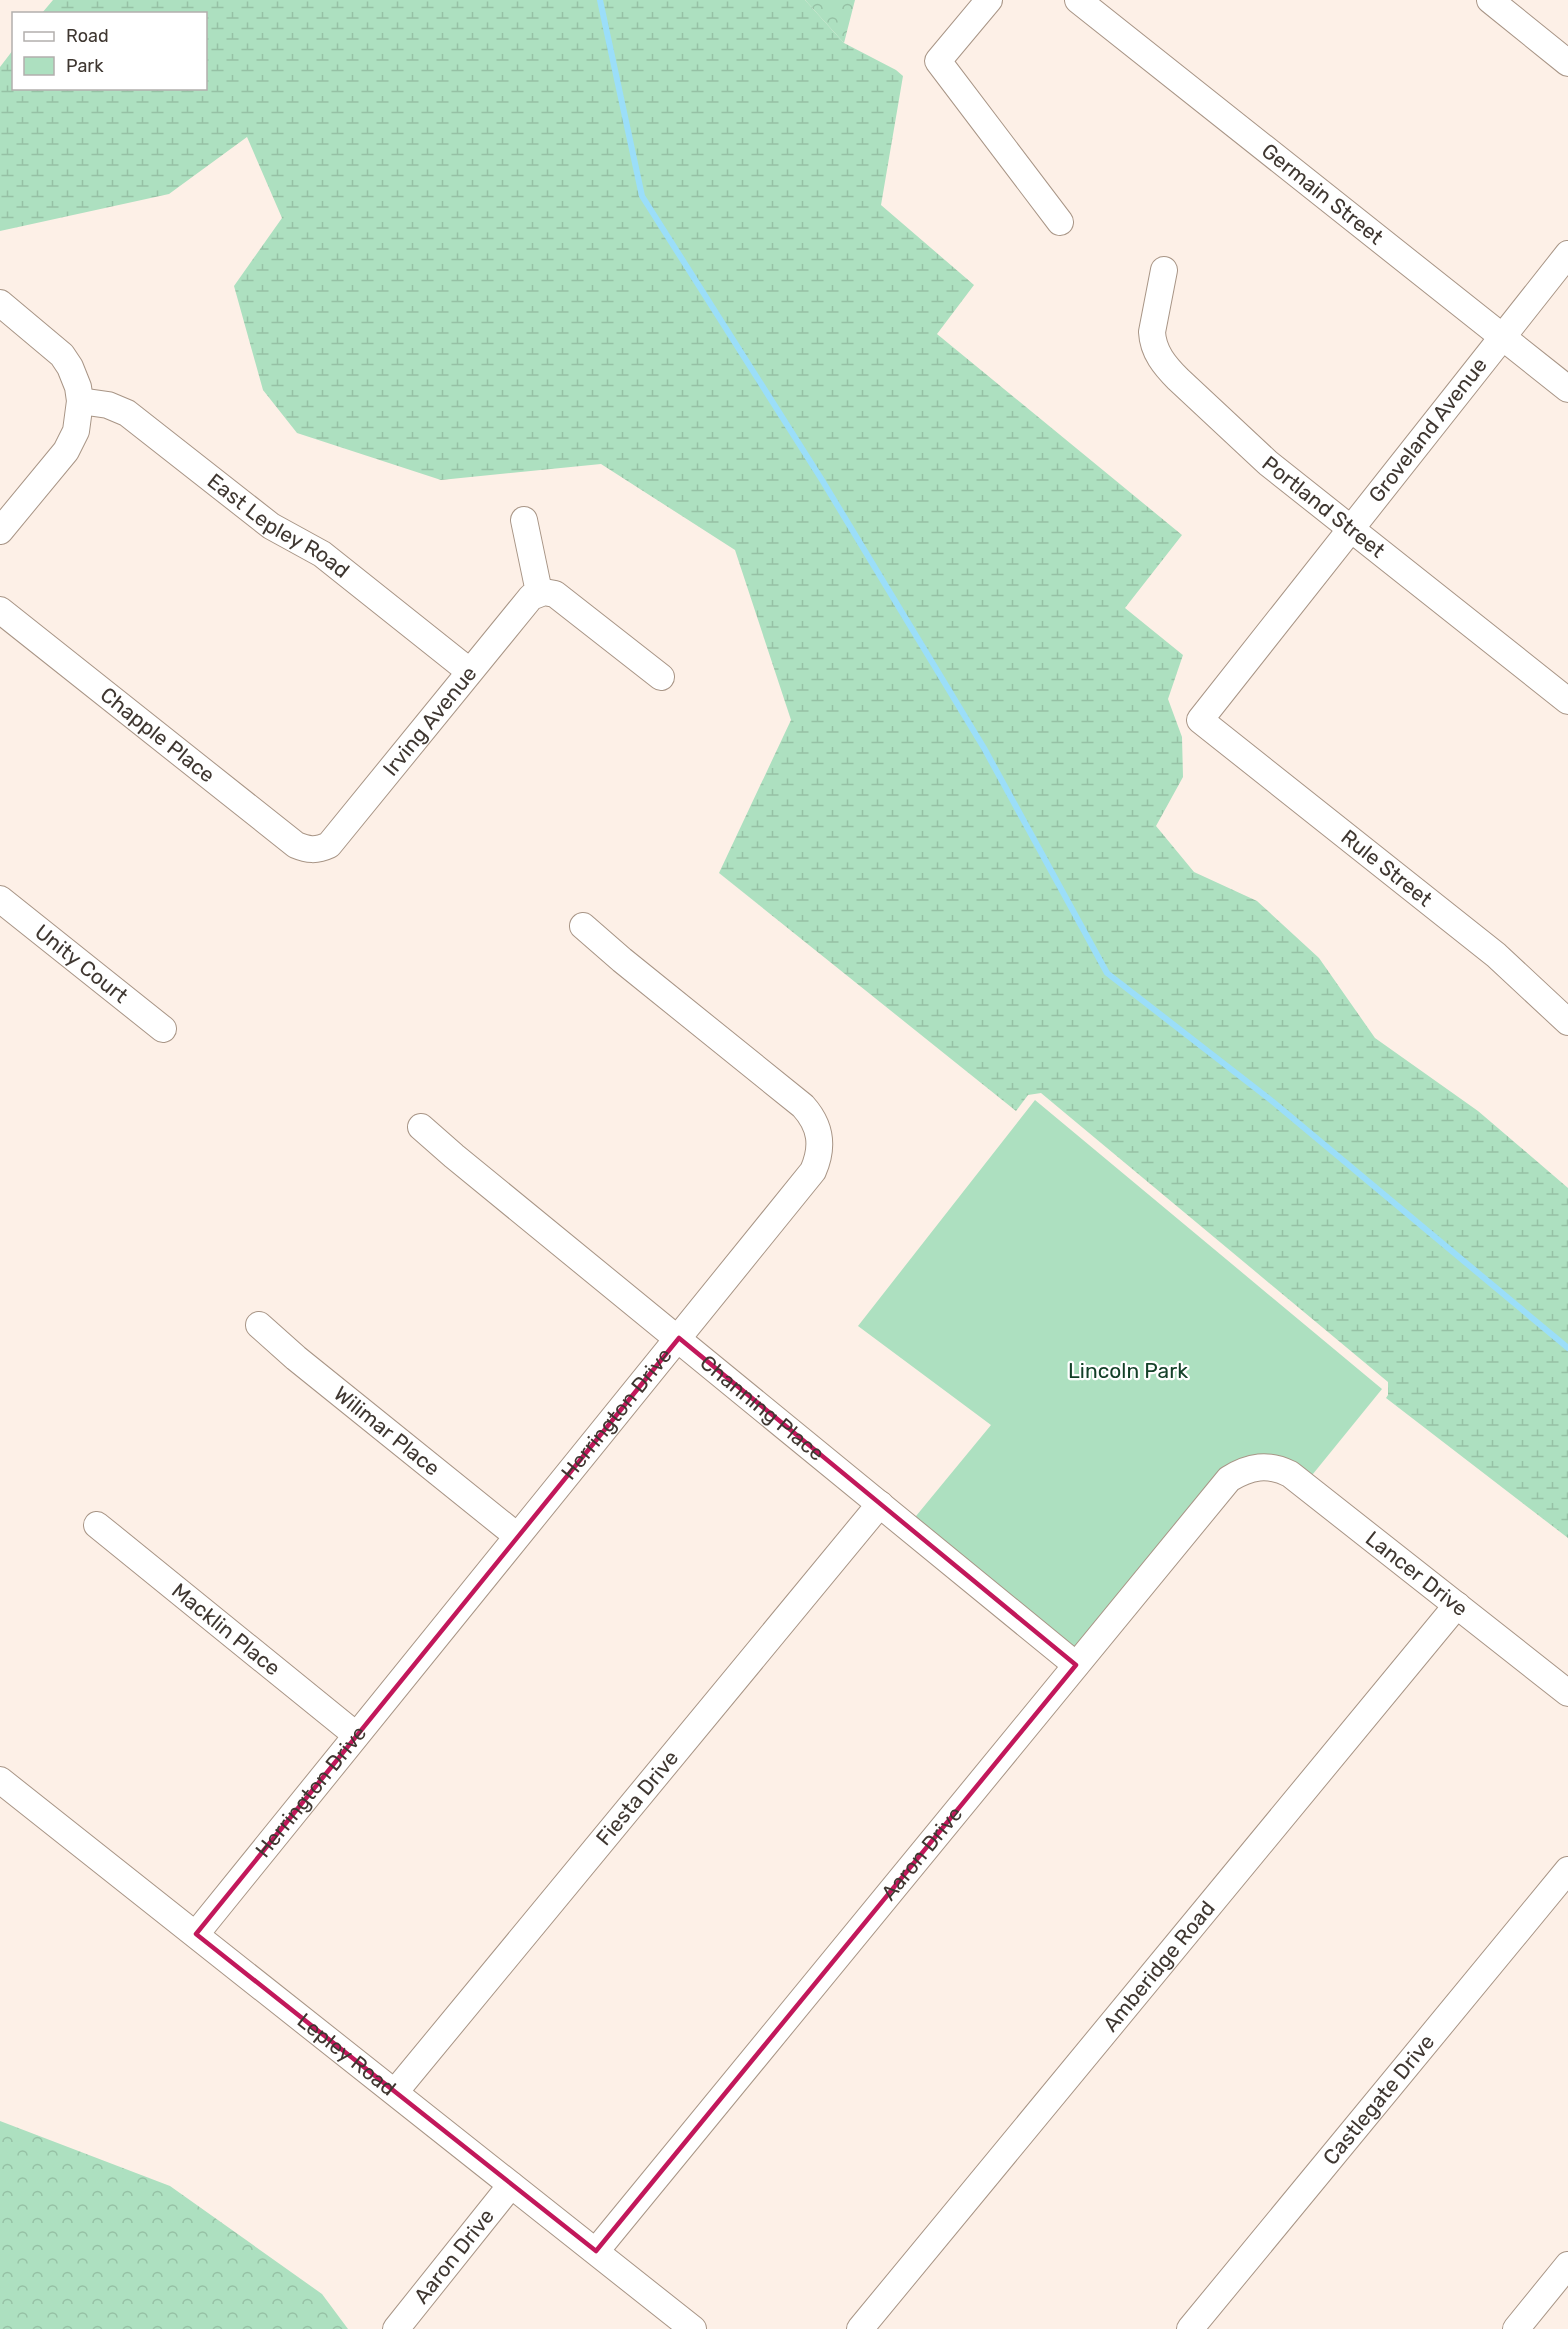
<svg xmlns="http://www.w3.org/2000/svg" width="1568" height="2329" font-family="Rubik,sans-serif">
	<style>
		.forest { fill: url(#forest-crowns) }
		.wetland { fill: url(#wetland-marsh) }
		.park { fill: #ade0c0 }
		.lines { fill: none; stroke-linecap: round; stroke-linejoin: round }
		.stream { stroke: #9bdef9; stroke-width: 6 }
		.minor-casing { stroke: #a89586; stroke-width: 28 }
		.minor { stroke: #fff; stroke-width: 26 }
		.marked { fill: none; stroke: #c2185b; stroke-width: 4.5; stroke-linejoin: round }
		.labels { text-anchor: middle; stroke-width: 4.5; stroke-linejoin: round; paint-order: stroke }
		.street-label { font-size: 21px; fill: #3f3731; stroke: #fff }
		.park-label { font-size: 21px; fill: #134028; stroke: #fff }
	</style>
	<defs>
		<pattern id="forest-crowns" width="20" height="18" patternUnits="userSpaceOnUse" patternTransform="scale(1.5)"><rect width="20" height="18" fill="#ade0c0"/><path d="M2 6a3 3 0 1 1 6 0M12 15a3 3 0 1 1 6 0" fill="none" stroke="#96c1a5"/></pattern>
		<pattern id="wetland-marsh" width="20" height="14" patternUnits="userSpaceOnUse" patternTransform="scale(1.5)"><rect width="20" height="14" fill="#ade0c0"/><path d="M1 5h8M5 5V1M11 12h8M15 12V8" fill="none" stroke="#96c1a5"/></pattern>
	</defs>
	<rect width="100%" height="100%" fill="#fdf0e7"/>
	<!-- forest -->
	<path class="forest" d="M805,0H855L844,43Z
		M0,2121L170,2186L322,2294L348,2329H0Z"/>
	<!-- wetland -->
	<path class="wetland" d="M53,0H805L844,43L896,70L903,76L881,205L974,285L937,334L1182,535L1125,608L1183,655L1168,699L1182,737L1183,777L1156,826L1194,872L1257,901L1319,958L1375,1038L1478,1111L1568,1188V1538L1386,1398L1388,1395V1382L1041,1093L1028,1095L1016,1111L719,873L791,720L735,550L601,464L441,480L297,433L263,390L234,286L282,218L247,137L169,194L0,231V67L13,50L14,88H206V14L42,13Z"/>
	<!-- park -->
	<path class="park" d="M1035,1100L1382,1389L1304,1485L1244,1470L1076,1665L907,1527L991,1425L858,1326Z"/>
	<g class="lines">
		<!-- stream -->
		<path class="stream" d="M600,0L642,196L822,480L984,748L1107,973L1272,1101L1568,1348"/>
		<defs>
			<g id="minor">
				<path d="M989,0L938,61L1060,222"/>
				<path id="s1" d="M1078,0L1568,389"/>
				<path d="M1490,0L1568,63"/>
				<path id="s2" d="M1568,254L1200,720L1496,955L1568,1022"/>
				<path id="s3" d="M1164,270L1152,332C1153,352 1165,366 1178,379L1268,463L1568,701"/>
				<path d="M0,303L62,355L70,367L78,387L80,401L76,431L66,451L0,531"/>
				<path id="s4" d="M80,401L108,405L127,413L271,526L322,554L469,671"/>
				<path d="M524,520L539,592"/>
				<path id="s5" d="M0,610L296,845C308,850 316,851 329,845L531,597L544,592L555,594L661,677"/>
				<path id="s6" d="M0,899L163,1029"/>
				<path id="s7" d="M421,1127L454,1156L1076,1665"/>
				<path id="s8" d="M259,1325L296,1358L517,1536"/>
				<path id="s9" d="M97,1525L356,1735"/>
				<path id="s10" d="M0,1780L693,2329"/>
				<path id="s11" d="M196,1934L813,1171C824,1146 821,1126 803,1106L622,960L583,926"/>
				<path id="s12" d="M395,2092L880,1504"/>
				<path id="s13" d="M596,2251L1229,1479C1250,1466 1268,1463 1290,1474L1568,1693"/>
				<path id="s14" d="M396,2329L511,2185"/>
				<path id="s15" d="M860,2329L1457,1605"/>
				<path id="s16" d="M1190,2329L1568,1870"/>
				<path d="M1516,2329L1568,2265"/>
			</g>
		</defs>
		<!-- minor casing -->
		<use href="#minor" class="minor-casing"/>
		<!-- minor -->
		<use href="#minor" class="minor"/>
	</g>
	<!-- marked area -->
	<path class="marked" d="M679,1338L1076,1665L596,2251L196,1934Z"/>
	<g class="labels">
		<!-- street labels -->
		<g class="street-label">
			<text dy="7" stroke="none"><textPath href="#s1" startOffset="312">Germain Street</textPath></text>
			<text transform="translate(1428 430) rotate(-52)" y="7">Groveland Avenue</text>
			<text dy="7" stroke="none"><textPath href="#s3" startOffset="312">Portland Street</textPath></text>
			<text dy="7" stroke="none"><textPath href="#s4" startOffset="238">East Lepley Road</textPath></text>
			<text dy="7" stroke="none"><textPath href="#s5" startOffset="572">Irving Avenue</textPath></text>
			<text dy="7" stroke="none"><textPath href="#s5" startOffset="201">Chapple Place</textPath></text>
			<text dy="7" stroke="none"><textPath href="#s2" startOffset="832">Rule Street</textPath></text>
			<text dy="7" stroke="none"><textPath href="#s6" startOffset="104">Unity Court</textPath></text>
			<text dy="7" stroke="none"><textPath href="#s7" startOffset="442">Channing Place</textPath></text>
			<text dy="7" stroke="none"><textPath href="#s11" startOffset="669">Herrington Drive</textPath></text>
			<text dy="7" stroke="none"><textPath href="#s8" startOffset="166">Wilimar Place</textPath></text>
			<text dy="7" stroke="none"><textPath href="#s13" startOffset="1224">Lancer Drive</textPath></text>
			<text dy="7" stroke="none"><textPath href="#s9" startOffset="166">Macklin Place</textPath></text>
			<text dy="7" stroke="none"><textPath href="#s11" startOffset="183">Herrington Drive</textPath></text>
			<text dy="7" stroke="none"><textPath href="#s12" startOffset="381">Fiesta Drive</textPath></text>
			<text dy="7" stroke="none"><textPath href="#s13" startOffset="514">Aaron Drive</textPath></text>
			<text dy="7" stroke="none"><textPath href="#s15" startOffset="470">Amberidge Road</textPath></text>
			<text dy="7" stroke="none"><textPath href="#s10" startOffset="442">Lepley Road</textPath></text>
			<text dy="7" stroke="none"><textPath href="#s16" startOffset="297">Castlegate Drive</textPath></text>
			<text dy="7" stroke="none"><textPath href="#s14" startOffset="93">Aaron Drive</textPath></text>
		</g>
		<!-- park labels -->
		<g class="park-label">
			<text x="1128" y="1378">Lincoln Park</text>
		</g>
	</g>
	<!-- legend -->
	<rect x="12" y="12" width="195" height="78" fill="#ffffff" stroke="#b2afad" stroke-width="1.5"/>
	<rect x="24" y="32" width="30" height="9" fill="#ffffff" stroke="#b2afad" stroke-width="1.5"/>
	<text x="66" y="42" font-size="18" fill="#3f3731">Road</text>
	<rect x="24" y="57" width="30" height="18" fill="#ade0c0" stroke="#b2afad" stroke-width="1.5"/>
	<text x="66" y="72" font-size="18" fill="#3f3731">Park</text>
</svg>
